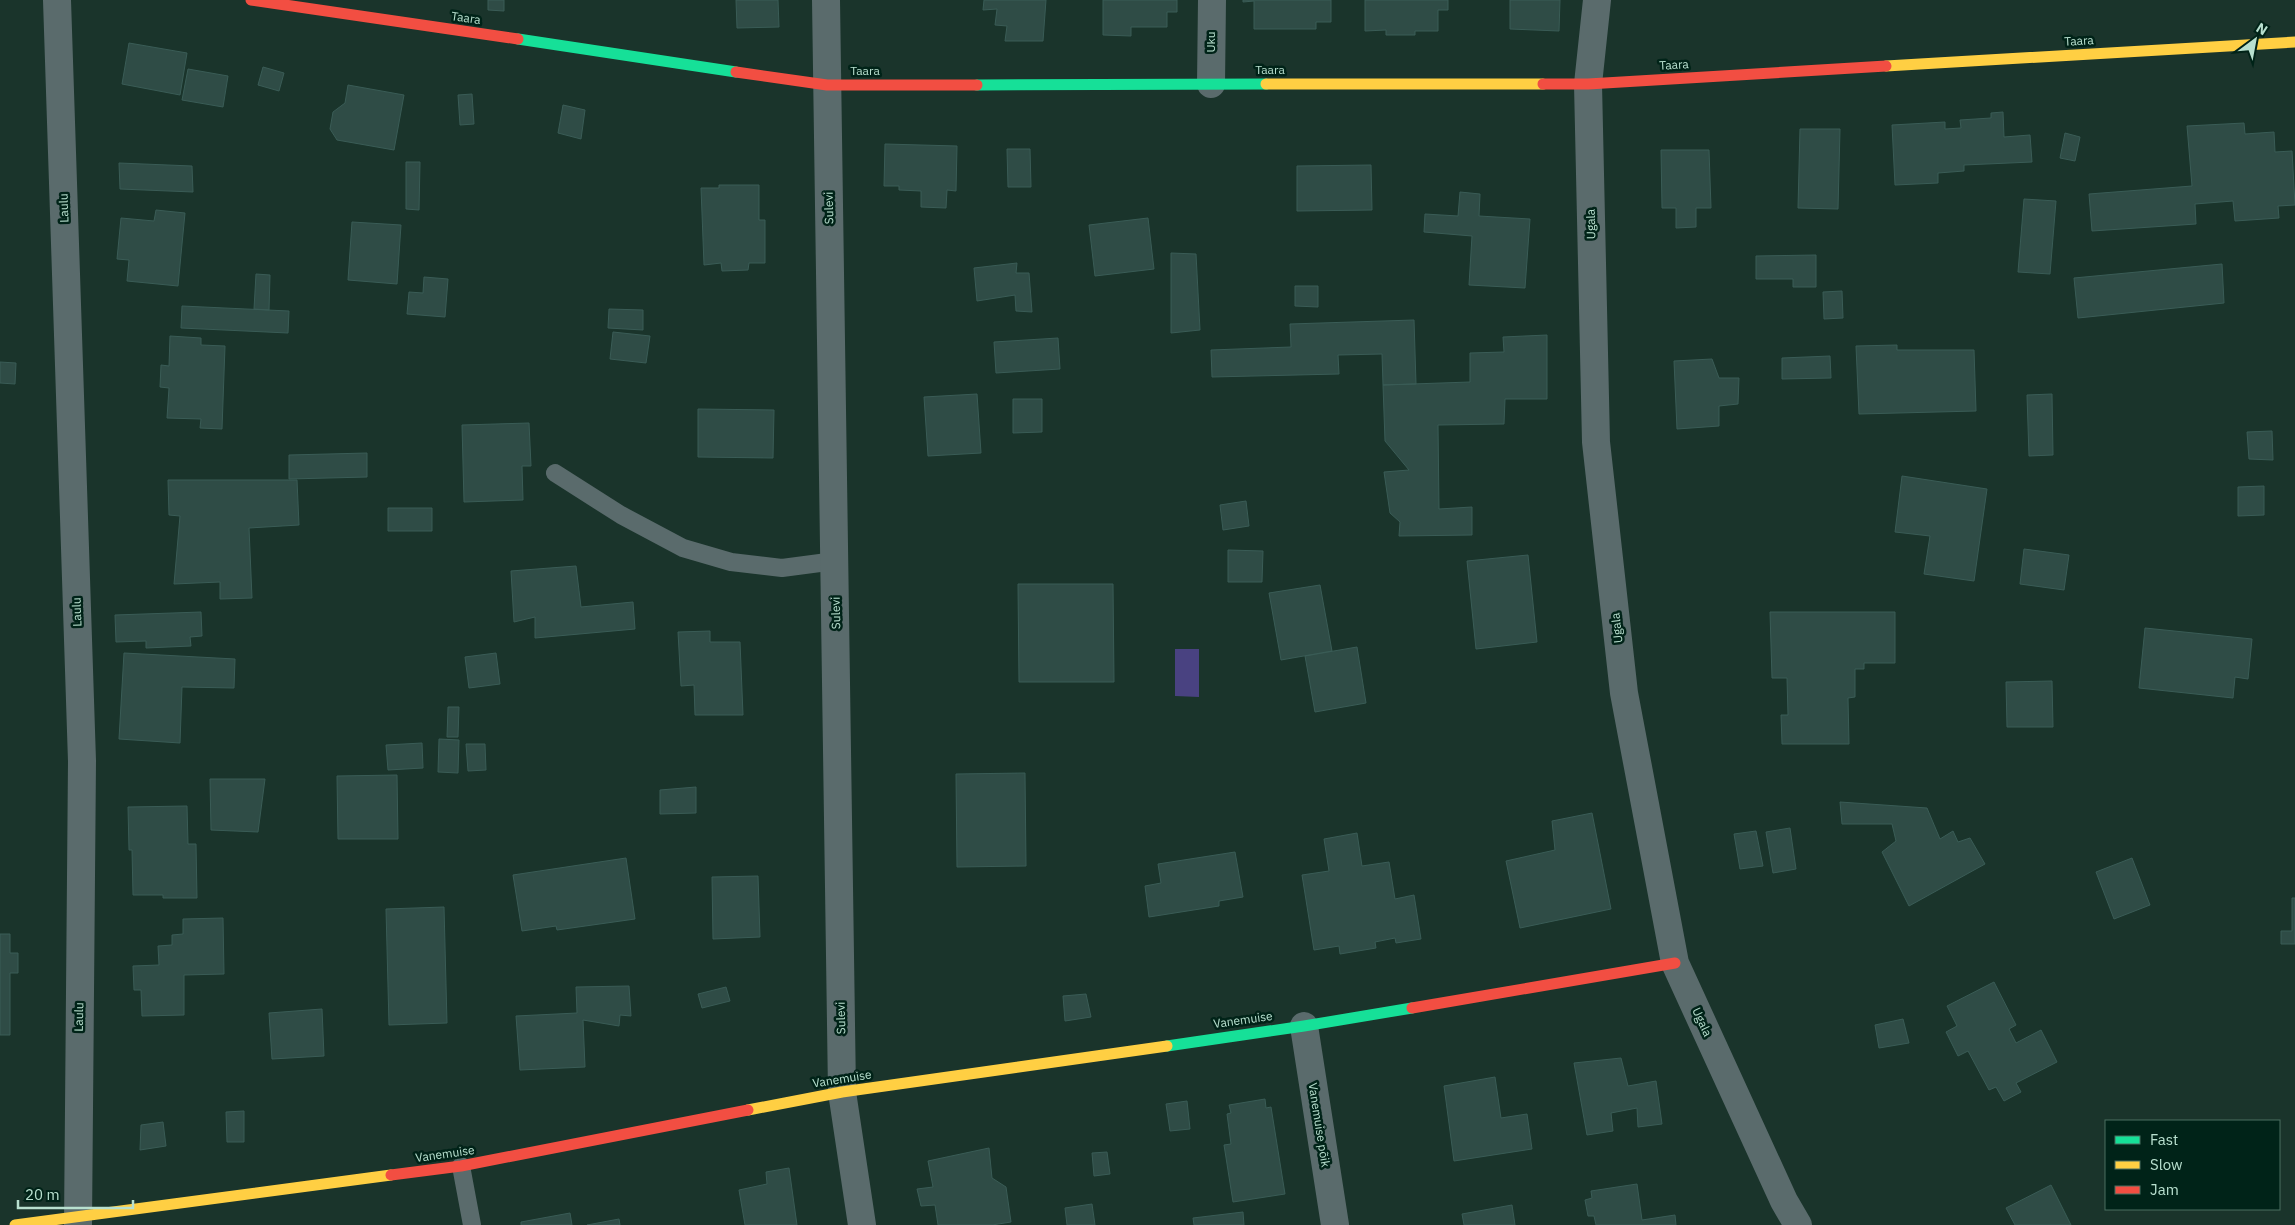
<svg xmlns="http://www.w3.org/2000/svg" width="2295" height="1225" font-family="'IBM Plex Sans',sans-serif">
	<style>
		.water { fill: #494281 }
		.building { fill: #2f4c46; stroke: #3a5c56 }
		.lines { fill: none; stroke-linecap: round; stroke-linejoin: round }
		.lane { stroke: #5a6b6c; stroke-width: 18 }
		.street { stroke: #5a6b6c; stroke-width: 28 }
		.fast { stroke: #16e098; stroke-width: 11 }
		.slow { stroke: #ffcf43; stroke-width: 11 }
		.jam { stroke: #f24e42; stroke-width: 11 }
		.labels { text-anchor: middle; stroke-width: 5; stroke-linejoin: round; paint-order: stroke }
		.street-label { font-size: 12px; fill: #b8e0cf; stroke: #002318 }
	</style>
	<rect width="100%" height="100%" fill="#1a342b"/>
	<!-- water -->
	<path class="water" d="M1175,649H1199V697L1175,696Z"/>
	<!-- building -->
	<path class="building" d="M488,0H504V11L488,10Z
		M736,0H778L779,27L737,28Z
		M984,0H1046L1043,41H1005L1007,26L995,25L997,9L983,10Z
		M1103,0H1177V12H1167V27H1131V36L1103,35Z
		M1243,0H1331V22H1316V29H1254V1L1243,2Z
		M1365,0H1448V10H1438V31H1415V35H1386V30L1365,31Z
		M1510,0H1560L1559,31L1510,29Z
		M129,43L187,53L180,95L122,84Z
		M263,67L284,73L279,91L258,85Z
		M188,69L228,76L223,107L182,100Z
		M348,85L404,95L394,150L337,140L330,129L333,112L345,103Z
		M472,94L474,124L460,125L458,95Z
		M563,105L585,110L581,139L558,133Z
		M2003,112L2004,137L2030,135L2032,162L1964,165V171L1938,173V183L1895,185L1892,125L1945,122V129L1961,128L1960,120L1991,118V113Z
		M2244,123L2245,134L2274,132L2275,152L2292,151L2295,205L2278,206L2279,218L2235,221L2233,201L2195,204L2196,224L2092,231L2089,194L2192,186L2187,126Z
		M1800,129H1840L1838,209L1798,208Z
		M2065,133L2080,137L2075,161L2060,158Z
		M885,144L957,146L956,191L947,190L946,208L921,207V191L899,190V186H884Z
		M1007,149H1030L1031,187H1008Z
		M1661,150H1709L1711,208H1696V227L1676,228V208H1662Z
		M406,162H420L419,210L406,209Z
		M119,163L192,166L193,192L120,189Z
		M1371,165L1372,210L1297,211V166Z
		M719,185H759V220H765V263H749L748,270L722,271L721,263L704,265L701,188H719Z
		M1460,192L1480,194L1479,216L1530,219L1525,288L1469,285L1472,236L1424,232L1425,214L1458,216Z
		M2024,199L2056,201L2050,274L2018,272Z
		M156,210L185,213L178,286L127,281L129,260L117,259L121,218L154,221Z
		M1148,218L1154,269L1095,276L1089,225Z
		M352,222L401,225L397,284L348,280Z
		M1171,253L1196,254L1200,330L1171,333Z
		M1816,255V287H1793V279H1756V256Z
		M1017,263L1016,273H1029L1032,312L1016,311L1015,295L977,301L974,268Z
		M2222,264L2224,303L2078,318L2074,278Z
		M256,274L270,275L269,310L254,309Z
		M424,277L448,279L445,317L407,314L409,292L423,293Z
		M1295,286H1318V307L1295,306Z
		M1842,291L1843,318L1824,319L1823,292Z
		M182,306L289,311L288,333L181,328Z
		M609,309L643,310V330L608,328Z
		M1414,320L1416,384L1383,385L1382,354L1338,355L1339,374L1212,377L1211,350L1291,347L1290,324Z
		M613,332L650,336L646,363L610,359Z
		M1547,335V399H1505L1504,424L1438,425L1439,509L1472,507V535L1399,536L1400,522L1390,513L1384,472L1409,470L1385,441L1383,385L1470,382V353L1504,352L1503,337Z
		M170,336L201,338V345L225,346L222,429L200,428L201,419L167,418L169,388L160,387L161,365L169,366Z
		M1058,338L1060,369L996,373L994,342Z
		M1897,345V350H1974L1976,411L1859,414L1856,346Z
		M1830,356L1831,378L1782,379V358Z
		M1712,359L1719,378H1739L1738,404L1719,406V426L1677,429L1674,361Z
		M0,362L16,363L15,384L0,383Z
		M977,394L981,453L928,456L924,397Z
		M2052,394L2053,455L2029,456L2027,395Z
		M1013,399H1042V432L1013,433Z
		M698,409L774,410L773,458L698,457Z
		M529,423L531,466H522L523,500L464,502L462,425Z
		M2272,431L2273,460L2249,459L2247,432Z
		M367,453V477L289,479V455Z
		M1902,476L1987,489L1974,581L1924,574L1930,536L1895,532Z
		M168,480H297L299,525L249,528L252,598L220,599V582L174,584L180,516L169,515Z
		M2264,486V515L2238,516V487Z
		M1246,501L1249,526L1223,530L1220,505Z
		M388,508H432V531H388Z
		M2024,549L2069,555L2064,590L2020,584Z
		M1228,550L1263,551L1262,582H1228Z
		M1528,555L1537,642L1476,649L1467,561Z
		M576,566L581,607L633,602L635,629L535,638V617L514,622L511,571Z
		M1018,584H1113L1114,682H1019Z
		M1320,585L1332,651L1281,660L1269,593Z
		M201,612L202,636L190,637L191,646L146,648V641L116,642L115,615Z
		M1770,612H1895V663H1864V669H1855V697L1848,698L1849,744H1782L1781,715H1788L1787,678H1772Z
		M2145,628L2252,639L2248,679L2235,677L2233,698L2139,688Z
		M710,631V642H740L743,715H695L694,685L681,686L678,632Z
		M1357,647L1366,703L1315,712L1305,656Z
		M124,653L235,659L234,688L182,687L180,743L119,739Z
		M496,653L500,684L469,688L465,657Z
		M2052,681L2053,727H2007L2006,682Z
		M448,707H459L458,737H447Z
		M439,739L459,740L458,773L438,772Z
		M422,743L423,768L388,770L386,745Z
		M466,744H485L486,770L468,771Z
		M1025,773L1026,866L957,867L956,774Z
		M397,775L398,839H338L337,776Z
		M210,779H265L258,832L211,830Z
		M696,787V813L660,814V790Z
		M1840,802L1927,808L1940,839L1953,831L1958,842L1970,838L1985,864L1909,906L1882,852L1896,841L1892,824H1842Z
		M187,806L188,844H196L197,898H163V895H133L132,850H129L128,807Z
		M1592,813L1611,909L1520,928L1506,861L1555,850L1552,821Z
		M1790,828L1796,869L1773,873L1766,832Z
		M1756,831L1763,866L1740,869L1734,834Z
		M1357,833L1362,866L1389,862L1395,899L1414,895L1421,939L1396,943L1395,938L1375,942L1376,948L1340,954L1339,946L1314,950L1302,875L1329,871L1324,839Z
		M1235,852L1243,897L1219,901V906L1149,917L1145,886L1161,883L1158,864Z
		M626,858L635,919L557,930L556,926L522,931L513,875Z
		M2132,858L2150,905L2114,919L2096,872Z
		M758,876L760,937L713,939L712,877Z
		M2292,898H2295V944H2281V931H2292Z
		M444,907L447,1023L389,1025L386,909Z
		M223,918L224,974L184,975V1015L142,1016L141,990H134L133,966L159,965L158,946L172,945V935L183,934V919Z
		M0,934H10V953H18V973H10V1035H0Z
		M1994,982L2016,1025L2009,1029L2016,1043L2041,1030L2057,1062L2016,1083L2021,1092L2004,1101L1996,1087L1989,1090L1968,1051L1958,1056L1946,1032L1957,1026L1947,1006Z
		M629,986L631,1016L620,1015L619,1026L583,1020L585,1067L520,1070L516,1016L577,1013L576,987Z
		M726,987L730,1001L702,1008L698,994Z
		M1086,994L1091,1017L1065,1021L1063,996Z
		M322,1009L324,1056L272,1059L269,1013Z
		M1903,1019L1909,1043L1879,1048L1875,1025Z
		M1621,1058L1628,1086L1656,1081L1662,1124L1638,1127L1637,1108L1611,1113L1613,1131L1587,1135L1574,1063Z
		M1495,1077L1501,1118L1527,1114L1532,1149L1454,1161L1444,1086Z
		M1265,1099L1266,1108L1271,1107L1285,1194L1233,1202L1224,1145L1231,1144L1227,1114L1231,1113L1229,1105Z
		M1187,1101L1190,1129L1170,1131L1166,1104Z
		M244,1111V1142H227L226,1112Z
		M163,1122L166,1146L140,1150L141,1125Z
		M989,1148L992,1178L1006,1187L1011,1222L992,1225H938L935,1205L921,1206L917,1189L933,1187L928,1161Z
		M1107,1152L1110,1174L1094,1176L1092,1153Z
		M789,1168L797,1225H745L739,1190L767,1184L766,1172Z
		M1637,1184L1642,1220L1675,1215L1676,1225H1596L1594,1216H1588L1585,1200L1592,1198L1591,1191Z
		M2051,1185L2071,1225H2015L2006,1208Z
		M1092,1204L1095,1225H1067L1065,1208Z
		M1512,1205L1515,1225H1464L1462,1214Z
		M1243,1212L1244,1225H1194L1193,1218Z
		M570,1213L572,1225H521V1222Z
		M619,1219L620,1225H587Z"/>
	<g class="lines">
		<!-- lane -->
		<path class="lane" d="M555,473L621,515L683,548L731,562L782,568L835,561
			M461,1166L472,1225"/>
		<!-- street -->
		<path class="street" d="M57,0L82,761L78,1225
			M826,0L842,1092L862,1225
			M1597,0L1588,84L1596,442L1624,693L1675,963L1784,1201L1798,1225
			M1211,84L1212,0
			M1304,1026L1335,1225"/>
		<!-- fast -->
		<path class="fast" d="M518,39L736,72
			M977,85L1266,84
			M1167,1046L1304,1026L1412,1008"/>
		<!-- slow -->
		<path class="slow" d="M1886,66L2295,42
			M1266,84H1543
			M748,1110L842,1092L1167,1046
			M15,1225L391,1175"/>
		<!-- jam -->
		<path class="jam" d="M251,0L518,39
			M736,72L827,85H977
			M1543,84H1588L1886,66
			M1412,1008L1675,963
			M391,1175L461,1166L748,1110"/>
	</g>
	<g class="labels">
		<!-- street labels -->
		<g class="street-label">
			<text transform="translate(466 18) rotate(8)" y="4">Taara</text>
			<text transform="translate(2079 41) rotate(-3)" y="4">Taara</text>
			<text transform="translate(1211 42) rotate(-90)" y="4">Uku</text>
			<text transform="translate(1674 65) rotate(-3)" y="4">Taara</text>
			<text x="1270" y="74">Taara</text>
			<text x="865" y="75">Taara</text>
			<text transform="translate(64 208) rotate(-92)" y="4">Laulu</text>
			<text transform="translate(829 208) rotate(-91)" y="4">Sulevi</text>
			<text transform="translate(1591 224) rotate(-91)" y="4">Ugala</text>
			<text transform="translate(77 612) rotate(-92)" y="4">Laulu</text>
			<text transform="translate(836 613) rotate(-91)" y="4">Sulevi</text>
			<text transform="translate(1617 628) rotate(-96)" y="4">Ugala</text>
			<text transform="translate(79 1017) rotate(-89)" y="4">Laulu</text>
			<text transform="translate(841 1018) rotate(-91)" y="4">Sulevi</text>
			<text transform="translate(1243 1020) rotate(-8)" y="4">Vanemuise</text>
			<text transform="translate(1702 1022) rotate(65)" y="4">Ugala</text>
			<text transform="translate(842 1079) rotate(-9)" y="4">Vanemuise</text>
			<text transform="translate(1319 1125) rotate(81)" y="4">Vanemuise põik</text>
			<text transform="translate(445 1154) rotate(-8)" y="4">Vanemuise</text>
		</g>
	</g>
	<!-- legend -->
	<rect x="2105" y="1120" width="175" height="90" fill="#002318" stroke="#4a6f61"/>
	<rect x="2115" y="1136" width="25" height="8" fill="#16e098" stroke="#4a6f61"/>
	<text x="2150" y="1145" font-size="15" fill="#b8e0cf">Fast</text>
	<rect x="2115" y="1161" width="25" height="8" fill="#ffcf43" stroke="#4a6f61"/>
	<text x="2150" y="1170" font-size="15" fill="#b8e0cf">Slow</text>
	<rect x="2115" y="1186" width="25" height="8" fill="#f24e42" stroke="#4a6f61"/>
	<text x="2150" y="1195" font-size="15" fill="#b8e0cf">Jam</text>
	<!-- north arrow -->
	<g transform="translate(2255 40) rotate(32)" stroke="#002318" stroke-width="4" paint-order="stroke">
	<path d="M0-4L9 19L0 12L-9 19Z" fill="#b8e0cf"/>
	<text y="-8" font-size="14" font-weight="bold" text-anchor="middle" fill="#b8e0cf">N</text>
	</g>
	<!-- scale -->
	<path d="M18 1200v8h115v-8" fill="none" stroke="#b8e0cf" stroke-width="2.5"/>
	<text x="25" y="1200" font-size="15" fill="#b8e0cf" stroke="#002318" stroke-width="4" paint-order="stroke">20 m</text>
</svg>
